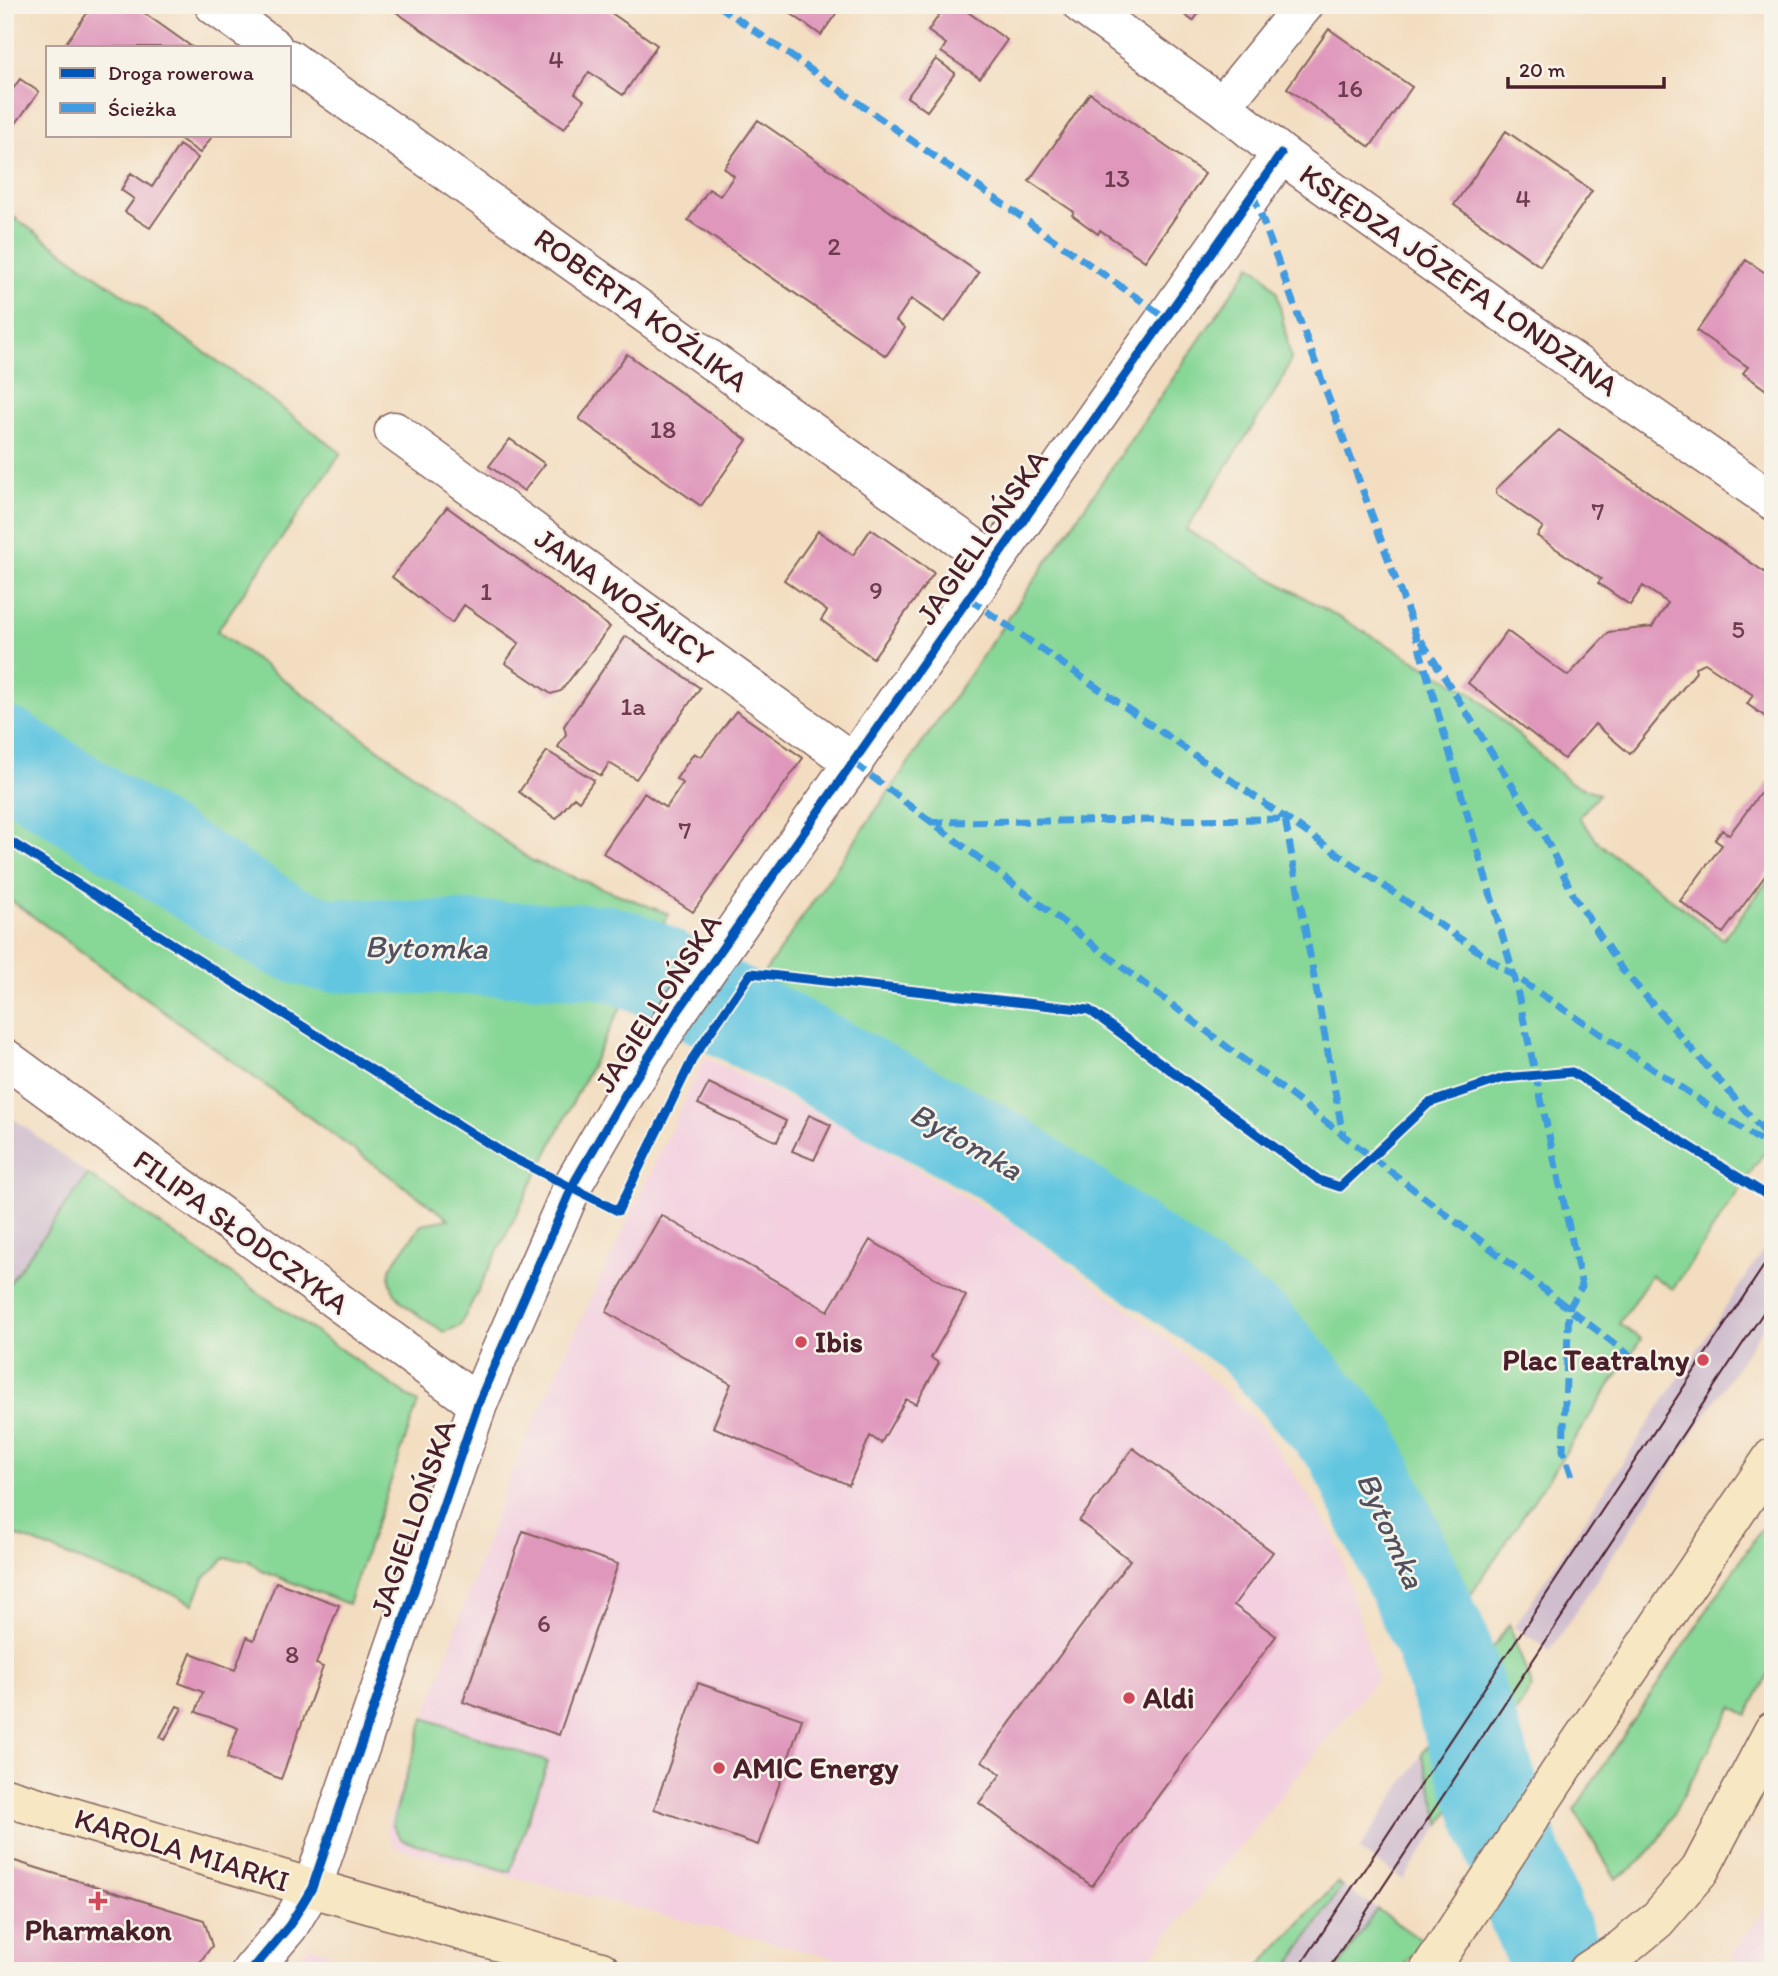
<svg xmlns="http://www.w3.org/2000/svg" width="1778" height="1976" font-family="Itim,sans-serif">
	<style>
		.built { fill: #f3cfdf }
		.industrial { fill: #cfbdce }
		.green { fill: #87d797; stroke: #687b61; stroke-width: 2 }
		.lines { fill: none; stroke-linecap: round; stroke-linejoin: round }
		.river { stroke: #62c6e0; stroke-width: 94 }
		.building { fill: #df97bb }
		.minor-casing { stroke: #85625f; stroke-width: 41 }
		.secondary-casing { stroke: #85625f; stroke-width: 41 }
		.minor { stroke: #fff; stroke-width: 38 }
		.secondary { stroke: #f7e8c3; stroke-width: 38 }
		.tram { stroke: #4a1f2b; stroke-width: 2 }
		.quiet { stroke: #409be1; stroke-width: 7; stroke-dasharray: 14 7; stroke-linecap: butt }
		.cycleway-casing { stroke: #f7f3e8; stroke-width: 13 }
		.cycleway { stroke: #0057b8; stroke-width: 9 }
		.poi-dot { fill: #d1495b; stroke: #f7f3e8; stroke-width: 2.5 }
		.labels { text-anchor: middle; stroke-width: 5; stroke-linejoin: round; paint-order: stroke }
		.number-label { font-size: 26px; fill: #6f3d4f }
		.street-label { font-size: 30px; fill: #4a1f2b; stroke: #f7f3e8 }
		.poi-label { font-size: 30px; font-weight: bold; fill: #4a1f2b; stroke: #f7f3e8; text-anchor: start }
		.water-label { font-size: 32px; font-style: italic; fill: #515161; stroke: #f7f3e8 }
	</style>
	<rect width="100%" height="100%" fill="#f7f3e8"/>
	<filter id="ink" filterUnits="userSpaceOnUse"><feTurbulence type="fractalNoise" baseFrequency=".0143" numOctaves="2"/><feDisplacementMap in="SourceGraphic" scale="14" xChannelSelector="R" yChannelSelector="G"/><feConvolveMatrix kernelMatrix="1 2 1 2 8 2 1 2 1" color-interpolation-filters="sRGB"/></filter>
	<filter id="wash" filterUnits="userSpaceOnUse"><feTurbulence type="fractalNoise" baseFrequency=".00686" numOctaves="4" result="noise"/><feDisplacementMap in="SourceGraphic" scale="28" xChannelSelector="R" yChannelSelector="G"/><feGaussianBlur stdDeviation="1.57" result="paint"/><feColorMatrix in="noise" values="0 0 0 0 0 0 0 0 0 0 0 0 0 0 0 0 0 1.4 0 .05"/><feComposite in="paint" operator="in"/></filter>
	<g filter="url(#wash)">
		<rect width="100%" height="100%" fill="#f3ddc0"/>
		<!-- built -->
		<path class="built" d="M705,1057L846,1128L1015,1226L1165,1337L1261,1425L1334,1534L1377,1678L1139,1971H885L394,1847L386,1829L508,1480L570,1343Z
			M1773,1899V1971H1736V1962L1732,1954Z
			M309,1946L389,1971H289Z"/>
		<!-- industrial -->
		<path class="industrial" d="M5,1112L88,1175L5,1289Z
			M1770,1240L1773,1242V1312L1550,1651L1514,1627Z
			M1422,1754L1441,1824L1403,1880L1359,1850Z
			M1342,1886L1377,1909L1336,1971H1286Z"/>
		<!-- green -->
		<path class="green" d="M5,211L254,387L341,453L217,631L532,861L669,914L655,938L616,928L460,914L324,915L249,875L5,720Z
			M1251,265L1263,274L1277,293L1291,359L1281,382L1186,530L1475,695L1569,782L1599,794L1579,817L1600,844L1723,939L1773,874V1139L1673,1289L1651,1275L1619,1324L1641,1339L1460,1611L1371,1438L1254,1312L1016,1147L751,992Z
			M5,791L234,940L371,972L617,986L627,995L460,1326L444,1332C423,1317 382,1299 391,1267L422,1224L449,1219L5,896Z
			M88,1175L418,1403L348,1604L262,1571L248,1560L225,1558L204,1578L193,1604L173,1593L135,1582L5,1531V1289Z
			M1773,1511V1666L1747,1715L1732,1707L1659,1840L1640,1862L1616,1879L1574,1810Z
			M1509,1624L1532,1688L1441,1824L1422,1754Z
			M424,1718L548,1762L510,1872L402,1840L392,1824Z
			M1338,1882L1342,1886L1285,1971H1255Z
			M1377,1909L1422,1941L1400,1971H1336Z"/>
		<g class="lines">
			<!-- river -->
			<path class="river" d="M5,754L283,930L306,939L328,945L600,951L626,958L650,968L1003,1158L1254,1334L1352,1445L1441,1641L1526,1890L1548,1942L1563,1971"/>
		</g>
		<g id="blocks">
			<!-- building -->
			<path class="building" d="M93,5H133L192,47H63Z
				M386,5H600L657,45L623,95L589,72L575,93L584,100L564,129Z
				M779,5H842L821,35Z
				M946,5H958L1007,40L980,78L941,52L946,44L928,31Z
				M1171,5H1205L1193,21Z
				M1329,29L1412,87L1370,147L1287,88Z
				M936,59L955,73L927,111L907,97Z
				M20,79L39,92L5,138V100Z
				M1090,93L1205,174L1145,261L1100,230L1098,234L1072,215L1074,212L1029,181Z
				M758,120L979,273L945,322L911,299L896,321L905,328L886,356L688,220L709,189L720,196L734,176L724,168Z
				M1506,131L1592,191L1540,266L1454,205Z
				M175,135H213L200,153Z
				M179,145L198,158L150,228L125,212L134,199L121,190L131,173L152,187Z
				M1746,260L1773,278V395L1743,373L1748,367L1697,331Z
				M627,354L747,440L701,506L579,419Z
				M1559,430L1773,578V722L1747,704L1753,695L1705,663L1695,667L1696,672L1630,754L1595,724L1564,759L1468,683L1507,631L1568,676L1609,632L1652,627L1668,603L1643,586L1630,605L1598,583L1601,579L1537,536L1543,527L1496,494V489Z
				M510,439L545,464L524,491L489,466Z
				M447,507L610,627L561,691L551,694L505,663L519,643L464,605L452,623L392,577Z
				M871,529L934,573L873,658L821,620L827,611L784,580L818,531L853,555Z
				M626,636L700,688L636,779L609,763L601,776L558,747L566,734L564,726Z
				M736,711L803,758L693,912L603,853L644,793L666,808L683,783L676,779L694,753L701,757Z
				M547,751L594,780L579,801L574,797L556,819L519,792Z
				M1773,776V865L1723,933L1680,901L1722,845L1715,840L1722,830L1729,835Z
				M709,1083L786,1121L777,1142L698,1104Z
				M809,1115L831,1125L814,1160L792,1151Z
				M661,1215L828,1311L870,1240L966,1296L931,1358L939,1363L916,1404L906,1399L881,1443L870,1436L849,1485L713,1427L731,1384L606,1312Z
				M1133,1448L1273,1552L1234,1605L1276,1636L1092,1886L979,1803L1001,1774L982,1761L1130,1560L1079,1521Z
				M523,1531L618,1564L559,1735L463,1702Z
				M276,1582L339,1605L316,1664L323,1667L281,1779L227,1758L238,1728L196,1712L203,1692L179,1683L191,1653L235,1670L247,1637L254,1640Z
				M698,1683L802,1719L758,1845L654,1809Z
				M177,1706L182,1708L165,1740L160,1737Z
				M5,1858L204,1920L212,1946L193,1971H61L54,1969L48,1971H5Z"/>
		</g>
	</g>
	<g filter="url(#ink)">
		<use href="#blocks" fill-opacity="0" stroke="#85625f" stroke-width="2"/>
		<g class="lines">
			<defs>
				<path id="minor" d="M214,5L273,47
					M1082,5L1222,106L1281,154L1517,323L1773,501
					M289,59L994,562
					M1222,106L1304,5
					M394,431L854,763
					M5,1058L478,1404
					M251,1971L289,1926L312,1888L478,1404L492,1371L575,1181L626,1093L676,1014L1281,154"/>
				<path id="secondary" d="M5,1797L312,1888L601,1971
					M1429,1971L1560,1772L1773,1457
					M1588,1971L1622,1949L1657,1920L1700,1870L1773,1731"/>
			</defs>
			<!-- minor casing -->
			<use href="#minor" class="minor-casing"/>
			<!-- secondary casing -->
			<use href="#secondary" class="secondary-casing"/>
			<!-- minor -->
			<use href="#minor" class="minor"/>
			<!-- secondary -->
			<use href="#secondary" class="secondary"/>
			<!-- tram -->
			<path class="tram" d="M1297,1971L1773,1252
				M1327,1971L1773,1298"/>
			<!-- quiet -->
			<path class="quiet" d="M718,5L1166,318
				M1253,194L1413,626L1514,976L1582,1286L1569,1308L1563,1450L1573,1479
				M969,599L1514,976L1773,1149
				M1421,640L1547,841L1574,896L1621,968L1773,1142
				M854,763L1343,1135L1646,1368
				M930,822L1285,819L1343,1135"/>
			<defs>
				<path id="cycleway" d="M5,838L505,1154L618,1211L694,1056L751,973L1089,1010L1319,1180L1340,1187L1429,1103L1504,1078L1572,1072L1773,1199
					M251,1971L289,1926L312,1888L478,1404L492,1371L575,1181L626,1093L676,1014L1281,154"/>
			</defs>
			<!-- cycleway casing -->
			<use href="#cycleway" class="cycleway-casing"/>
			<!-- cycleway -->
			<use href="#cycleway" class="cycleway"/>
		</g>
	</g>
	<!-- markers -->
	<g class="poi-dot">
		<circle cx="801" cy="1342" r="7"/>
		<circle cx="1703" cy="1360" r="7"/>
		<circle cx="1129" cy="1698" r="7"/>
		<circle cx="719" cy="1768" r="7"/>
		<path d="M94.5 1890.5h7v7h7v7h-7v7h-7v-7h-7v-7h7z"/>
	</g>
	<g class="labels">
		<!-- number labels -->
		<g class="number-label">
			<text x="556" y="68">4</text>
			<text x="1350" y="97">16</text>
			<text x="1117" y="187">13</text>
			<text x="1523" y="207">4</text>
			<text x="834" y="255">2</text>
			<text x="663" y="438">18</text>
			<text x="1598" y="520">7</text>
			<text x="876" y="599">9</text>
			<text x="486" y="600">1</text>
			<text x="1738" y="638">5</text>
			<text x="633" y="715">1a</text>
			<text x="685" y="839">7</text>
			<text x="544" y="1632">6</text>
			<text x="292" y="1663">8</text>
		</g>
		<!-- street labels -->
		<g class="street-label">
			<text transform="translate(1459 280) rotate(35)" y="10">KSIĘDZA JÓZEFA LONDZINA</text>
			<text transform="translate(641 310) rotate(36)" y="10">ROBERTA KOŹLIKA</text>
			<text transform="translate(982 537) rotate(-55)" y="10">JAGIELLOŃSKA</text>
			<text transform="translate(624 597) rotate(36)" y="10">JANA WOŹNICY</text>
			<text transform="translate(658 1003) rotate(-57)" y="10">JAGIELLOŃSKA</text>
			<text transform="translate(241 1232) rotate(36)" y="10">FILIPA SŁODCZYKA</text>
			<text transform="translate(413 1518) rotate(-71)" y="10">JAGIELLOŃSKA</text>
			<text transform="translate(182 1850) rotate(17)" y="10">KAROLA MIARKI</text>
		</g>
		<!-- poi labels -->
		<g class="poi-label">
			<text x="815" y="1352">Ibis</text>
			<text x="1689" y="1370" text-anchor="end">Plac Teatralny</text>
			<text x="1143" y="1708">Aldi</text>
			<text x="733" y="1778">AMIC Energy</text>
			<text x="98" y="1940" text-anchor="middle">Pharmakon</text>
		</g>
		<!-- water labels -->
		<g class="water-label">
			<text transform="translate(426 947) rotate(1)" y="11">Bytomka</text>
			<text transform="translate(966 1141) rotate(30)" y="11">Bytomka</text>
			<text transform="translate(1391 1530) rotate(66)" y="11">Bytomka</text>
		</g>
	</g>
	<!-- margin -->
	<rect width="1778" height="1976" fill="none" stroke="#f7f3e8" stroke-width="28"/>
	<!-- legend -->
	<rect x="46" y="46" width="245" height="91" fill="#f7f3e8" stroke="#b29e9c" stroke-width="2"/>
	<rect x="60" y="68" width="35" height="10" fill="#0057b8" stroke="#b29e9c" stroke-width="2"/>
	<text x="108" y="80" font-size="21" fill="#4a1f2b">Droga rowerowa</text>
	<rect x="60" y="103" width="35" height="10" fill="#409be1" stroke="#b29e9c" stroke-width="2"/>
	<text x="108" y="116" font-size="21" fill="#4a1f2b">Ścieżka</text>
	<!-- scale -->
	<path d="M1508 77v10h156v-10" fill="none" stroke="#4a1f2b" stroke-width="3.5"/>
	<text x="1519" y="77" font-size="21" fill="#4a1f2b" stroke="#f7f3e8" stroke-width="5" paint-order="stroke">20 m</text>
</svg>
